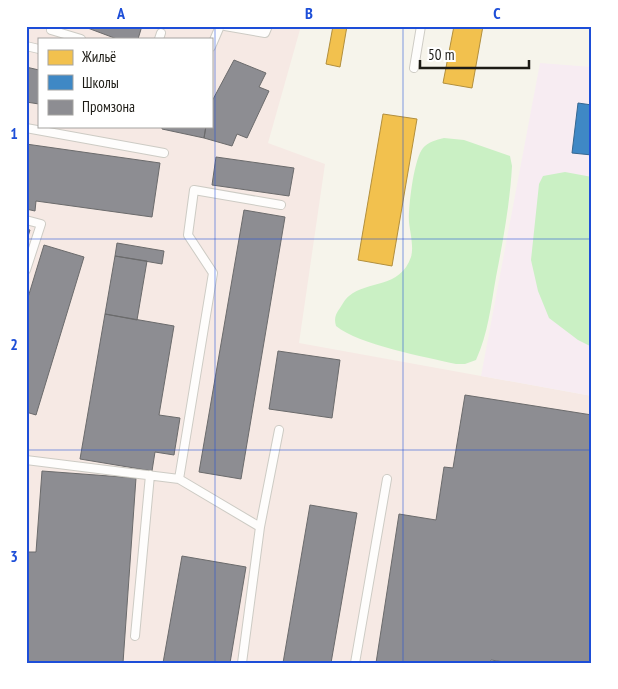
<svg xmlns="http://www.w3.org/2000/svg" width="618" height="689" font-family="'PT Sans Narrow',sans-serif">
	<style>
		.industrial { fill: #f6e9e4; fill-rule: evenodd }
		.education { fill: #f7ecf2 }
		.green { fill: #caf0c4 }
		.homes { fill: #f2c14e; stroke: #b28f3d }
		.schools { fill: #3f88c5; stroke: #356790 }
		.industry { fill: #8d8d92; stroke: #6b6b6c }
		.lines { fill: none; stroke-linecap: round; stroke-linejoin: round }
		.service-casing { stroke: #cdcbc4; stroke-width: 10 }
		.service { stroke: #fefdfc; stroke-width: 8 }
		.grid { fill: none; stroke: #1d4ed8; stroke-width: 1; stroke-opacity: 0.55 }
		.neatline { fill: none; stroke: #1d4ed8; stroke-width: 2 }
		.grid-label { font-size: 16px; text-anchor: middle; font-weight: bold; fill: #1d4ed8 }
	</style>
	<rect width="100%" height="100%" fill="#f6f4eb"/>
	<!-- industrial -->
	<path class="industrial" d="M26,26H301L268,143L325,164L299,343L592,396V663H26ZM39,39H211V126H39Z"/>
	<!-- education -->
	<path class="education" d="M540,63L592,67V396L481,376Z"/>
	<!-- green -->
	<path class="green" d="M444,138L464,140L510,156L512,166C510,203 503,241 496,277C491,305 488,334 476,360L465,364H456C426,357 359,345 336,326C334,319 335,315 340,308C342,305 345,299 349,296C368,280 400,289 411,257C414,247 410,232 409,222C408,208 414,158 423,148C428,142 436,140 444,138Z
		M565,172L592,177V347L578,340L549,318L538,291L531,260L539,184L543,176Z"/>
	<!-- homes -->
	<path class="homes" d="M333,26H347L340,67L326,64Z
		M454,26H483L472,88L443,83Z
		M383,114L417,119L392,266L358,260Z"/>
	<!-- schools -->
	<path class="schools" d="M578,103L592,105V155L572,153Z"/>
	<!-- industry -->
	<path class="industry" d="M86,26H142L138,39H117L85,27Z
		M234,60L266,73L259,87L269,91L247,138L237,134L232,146L204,138L206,126H211V103Z
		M26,67L39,70V104L26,102Z
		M162,126H206L204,138L162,129Z
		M26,144L160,163L152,217L36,201L35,211L26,209Z
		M216,157L294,168L289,196L212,185Z
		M244,210L285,217L241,479L199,472Z
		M26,229L30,230L26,243Z
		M117,243L164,251L162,264L115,256Z
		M44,245L84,257L36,415L26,412V304Z
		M115,256L147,261L137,320L105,314Z
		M105,314L174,326L159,415L180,418L174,455L155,452L152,471L80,459Z
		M278,351L340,360L332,418L269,409Z
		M465,395L592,415V663H511L491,660L490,663H376L399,514L436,520L444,467L453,468Z
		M42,471L136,478L123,663H26V552H36Z
		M310,505L357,513L331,663H283Z
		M182,556L246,567L230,663H163Z"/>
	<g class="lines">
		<defs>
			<path id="service" d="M53,26L51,30L81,39
				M225,26L265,33L268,26
				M159,39L161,33
				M26,46L39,49
				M211,47L220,26
				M414,68L421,26
				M26,128L164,153
				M26,220L41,224L26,270
				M26,460L179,479L213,273L188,235L194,190L281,205
				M179,479L260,527L279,430
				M135,636L150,475
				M242,663L260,527
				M355,663L387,479"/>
		</defs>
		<!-- service casing -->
		<use href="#service" class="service-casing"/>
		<!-- service -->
		<use href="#service" class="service"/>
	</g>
	<!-- grid -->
	<path class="grid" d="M215,26V663M403,26V663M26,239H592M26,450H592"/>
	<!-- border -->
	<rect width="618" height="689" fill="none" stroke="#ffffff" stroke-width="55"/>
	<!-- legend -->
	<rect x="38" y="38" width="175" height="90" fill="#ffffff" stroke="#a5a4a1"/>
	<rect x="48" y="50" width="25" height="15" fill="#f2c14e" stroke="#a5a4a1"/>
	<text x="82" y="62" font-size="15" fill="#1d1b15">Жильё</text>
	<rect x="48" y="75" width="25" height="15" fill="#3f88c5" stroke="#a5a4a1"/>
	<text x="82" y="88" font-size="15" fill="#1d1b15">Школы</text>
	<rect x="48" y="100" width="25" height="15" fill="#8d8d92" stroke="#a5a4a1"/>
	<text x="82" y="112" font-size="15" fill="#1d1b15">Промзона</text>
	<!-- scale -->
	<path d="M420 60v8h109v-8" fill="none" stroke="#1d1b15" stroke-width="2.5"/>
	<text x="428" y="60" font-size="15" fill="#1d1b15" stroke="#ffffff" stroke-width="4" paint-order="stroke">50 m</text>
	<rect x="28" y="28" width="562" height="634" class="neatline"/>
	<g class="grid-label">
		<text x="121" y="19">A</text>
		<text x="309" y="19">B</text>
		<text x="497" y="19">C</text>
		<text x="14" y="139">1</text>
		<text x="14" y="350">2</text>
		<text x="14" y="562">3</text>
	</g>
</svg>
